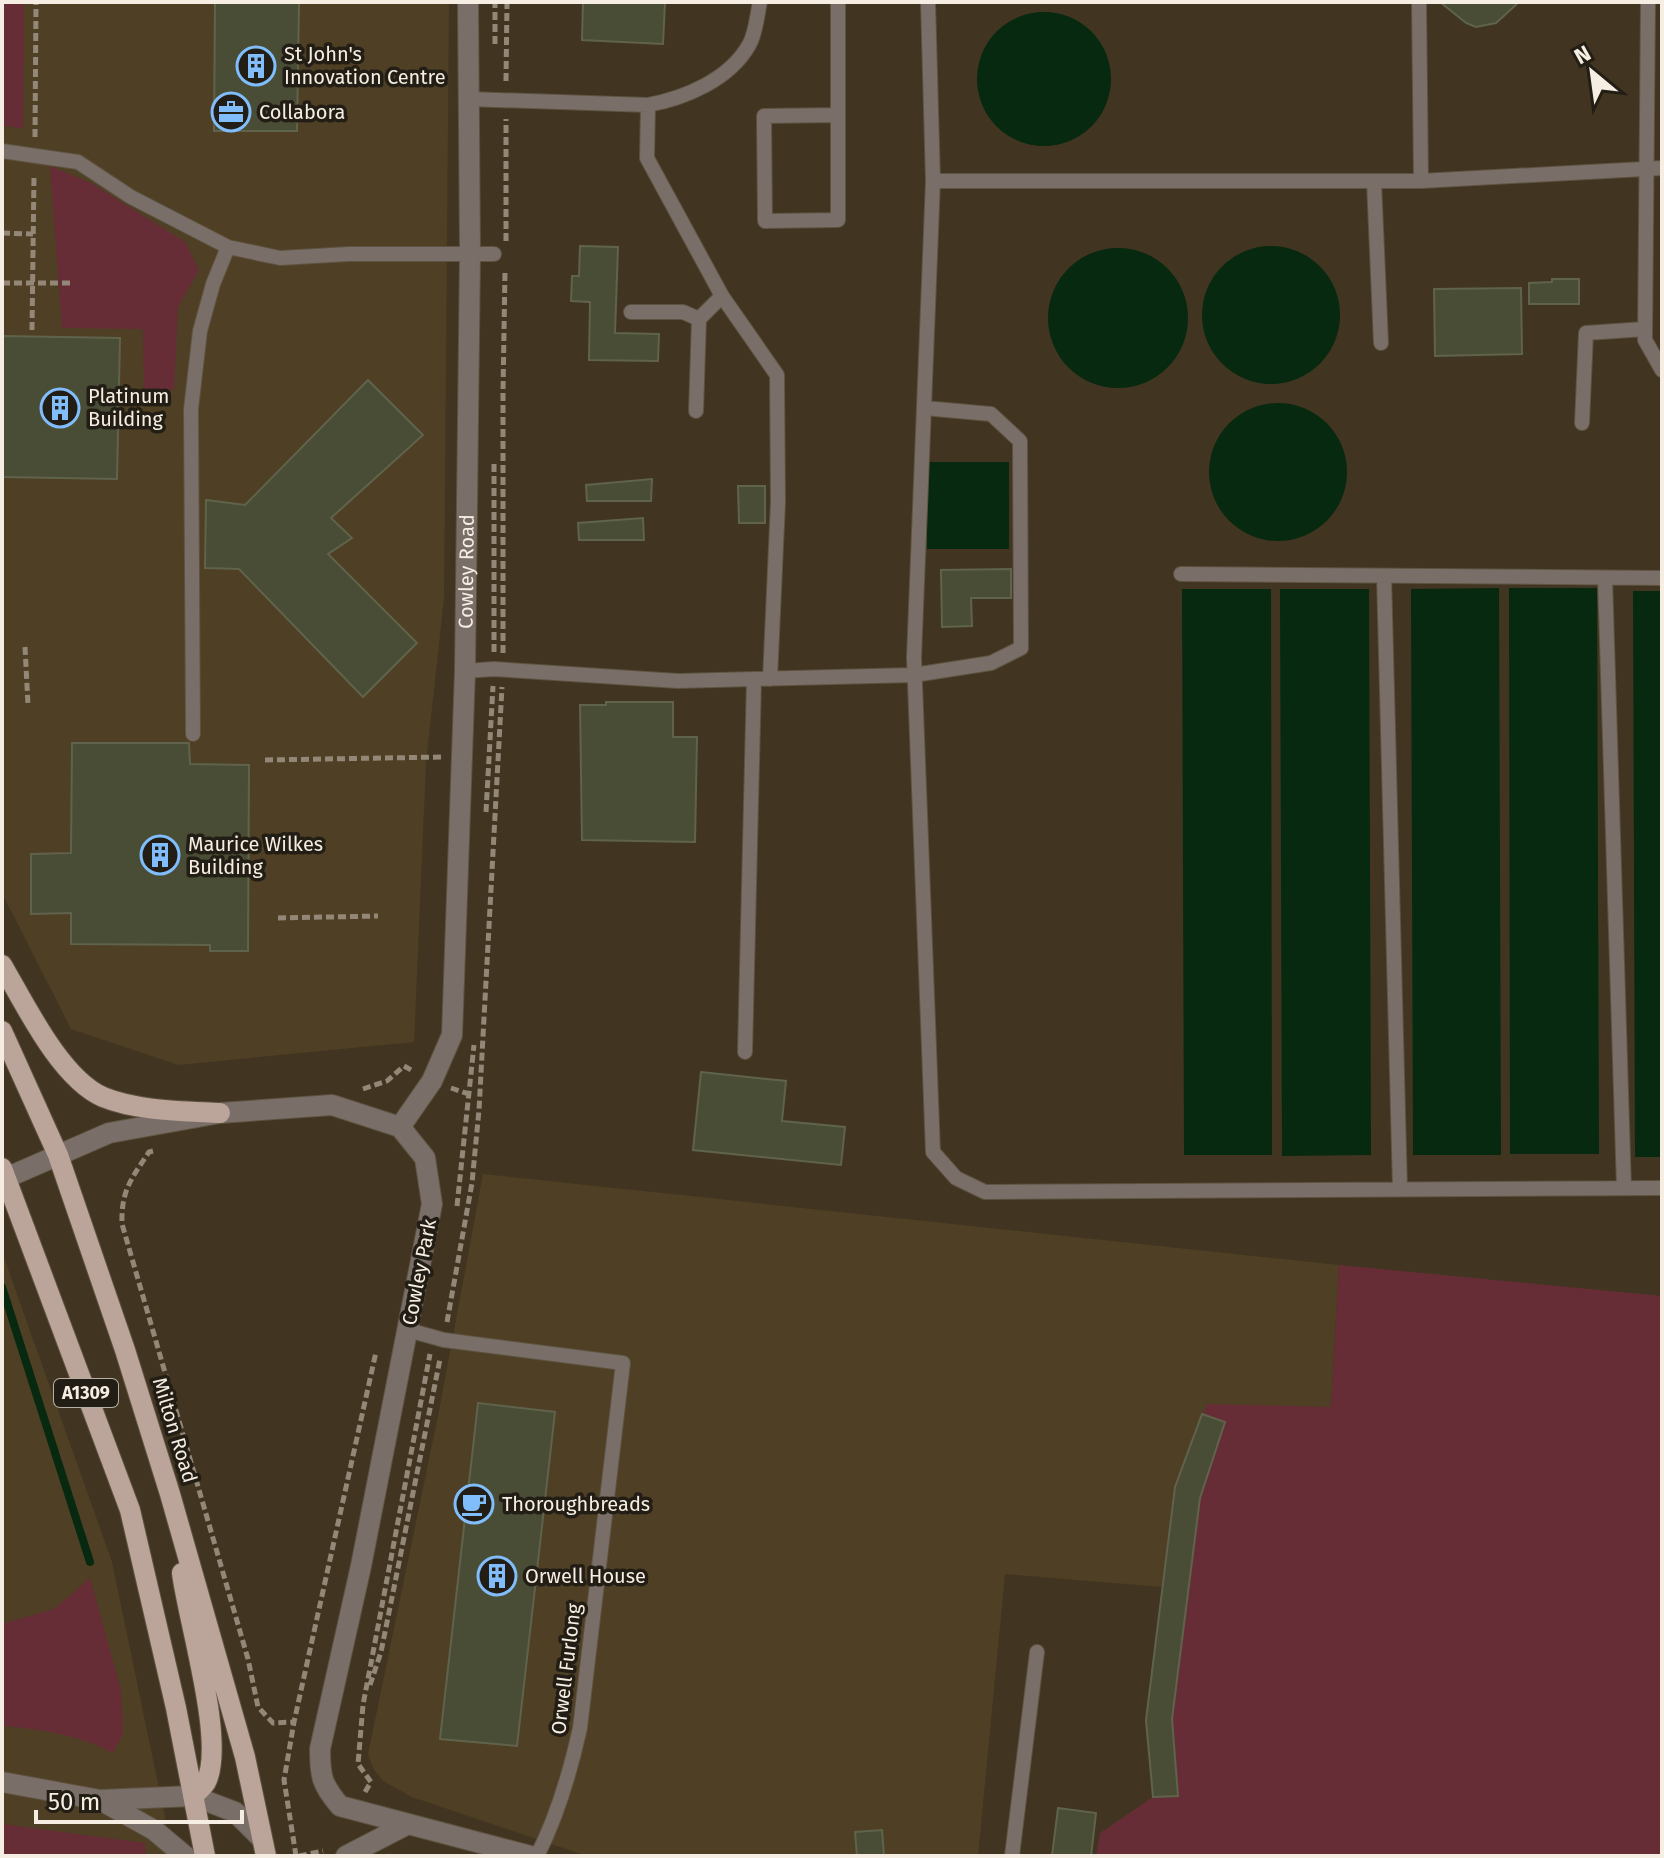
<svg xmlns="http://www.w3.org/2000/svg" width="1664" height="1858" font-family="'Fira Sans',sans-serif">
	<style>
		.built { fill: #4f3f24 }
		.green { fill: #672d36 }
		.water { fill: #07290f }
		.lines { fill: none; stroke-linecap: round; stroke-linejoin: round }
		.stream { stroke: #07290f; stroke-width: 8 }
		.building { fill: #4a4d36; stroke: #60634b; stroke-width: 2 }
		.service-casing { stroke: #5e5340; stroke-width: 16 }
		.minor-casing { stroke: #5e5340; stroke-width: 22 }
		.primary-casing { stroke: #5e5340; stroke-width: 22 }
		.path { stroke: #938878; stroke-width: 5; stroke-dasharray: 8 4; stroke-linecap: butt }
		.service { stroke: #7a6e69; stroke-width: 14 }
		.minor { stroke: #7a6e69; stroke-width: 20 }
		.primary { stroke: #bba499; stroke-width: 20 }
		.labels { text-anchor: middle; stroke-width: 7; stroke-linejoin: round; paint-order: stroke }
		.shield { fill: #231e15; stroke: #b7b0a4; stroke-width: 2 }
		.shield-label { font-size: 18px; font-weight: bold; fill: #f6eee2 }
		.poi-label { font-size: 20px; fill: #f6eee2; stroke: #231e15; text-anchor: start }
		.street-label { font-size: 20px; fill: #f6eee2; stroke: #231e15 }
	</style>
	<rect width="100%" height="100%" fill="#413521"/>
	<!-- built -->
	<path class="built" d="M2,2H449L444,598L426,763L414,1042L178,1065L71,1029L2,893Z
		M483,1174L1339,1265L1331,1407L1174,1486L1162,1587L1005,1574L978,1856H587L412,1797L383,1781L373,1768L368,1754L440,1406Z
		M2,1252L112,1562L173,1856H2Z"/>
	<!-- green -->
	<path class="green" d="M2,2H24L23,128L2,126Z
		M50,166L91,183L185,242L199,270L178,307L174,389L144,395L143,329L62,328Z
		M1339,1265L1662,1296V1856H1096L1100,1833L1153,1797L1146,1720L1174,1486L1207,1404L1331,1407Z
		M90,1578L121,1690L123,1734L113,1753C78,1735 41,1729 2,1726V1624L54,1609Z
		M2,1824L145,1843L146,1856H2Z"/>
	<!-- water -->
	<path class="water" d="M977 79a67 67 0 1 1 134 0a67 67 0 1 1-134 0Z
		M1202 315a69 69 0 1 1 138 0a69 69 0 1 1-138 0Z
		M1048 318a70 70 0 1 1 140 0a70 70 0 1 1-140 0Z
		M1209 472a69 69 0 1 1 138 0a69 69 0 1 1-138 0Z
		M927,462H1009V549H927Z
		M1499,588L1501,1155H1413L1411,589Z
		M1509,588H1597L1599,1154H1510Z
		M1182,589H1271L1272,1155H1184Z
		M1280,589H1369L1371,1155L1282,1156Z
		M1633,591H1662V1157H1635Z"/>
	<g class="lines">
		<!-- stream -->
		<path class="stream" d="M2,1287L90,1562"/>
	</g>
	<!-- building -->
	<path class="building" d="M215,2H299L297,131H214Z
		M583,2H665L663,44L582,40Z
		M1440,2H1519L1496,23L1476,27L1466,23Z
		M580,246L618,247L615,333L659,334L658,361L589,360L590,302L571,301L572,276H579Z
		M1552,279H1579V304H1529V283L1552,282Z
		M1521,288L1522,354L1435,356L1434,289Z
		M2,336L120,338L117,479L2,477Z
		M368,380L423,435L331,518L352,538L328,554L417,643L363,697L239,569L205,568L206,500L245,505Z
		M652,479L651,501H587L586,485Z
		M738,486H765V523H739Z
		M643,518L644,540H579L578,523Z
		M1011,569V598H971L972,626L942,627L941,570Z
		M606,702H673V737H697L695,842L582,840L580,705H606Z
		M72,743H189L190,764L249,765L248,951H210V945L71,944V913L31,914V854L71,853Z
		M701,1072L786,1081L782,1121L845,1127L841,1165L693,1150Z
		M478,1403L555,1412L517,1746L440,1739Z
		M1202,1414L1225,1422L1200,1498L1172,1719L1178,1796L1153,1797L1146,1720L1175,1487Z
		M1058,1808L1096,1813L1091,1856H1052Z
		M882,1830L884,1856H857L855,1832Z"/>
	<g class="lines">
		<defs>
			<path id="service" d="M838,2V220L765,221L764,116L838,115
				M928,2L933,181H1421L1662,168
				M1419,2L1421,181
				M1648,2L1645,340L1662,370
				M468,99L648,105C685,98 729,80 749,45C756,33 757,15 760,2
				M648,105L647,158L722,296L777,375L778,502L770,679
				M2,151L78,162L131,197L228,247L280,258L349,254H494
				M933,181L914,658L933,1152L956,1178L985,1192L1662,1188
				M1374,182L1381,343
				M631,312H683L699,319
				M696,411L699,319L722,296
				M1582,423L1586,333L1645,329
				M1181,574L1662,578
				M1384,576L1400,1189
				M1605,578L1624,1188
				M465,671L494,669L678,681L914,675L991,663L1021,648L1020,441L991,414L924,408
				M193,734L191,409L200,331L213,284L228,247
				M745,1052L754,679
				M408,1330L444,1340L623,1363L580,1728C570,1773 558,1815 537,1856
				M1012,1856L1037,1652"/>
			<g id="minor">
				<path id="s1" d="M400,1127L432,1081L452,1035L465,671L470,254L468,2"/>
				<path d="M6,1178L109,1133L220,1113L332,1105L400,1127L425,1158L432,1204L361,1566L320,1749C320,1777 322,1785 340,1806L530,1856"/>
				<path d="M2,1782L100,1800L193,1796L235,1812L260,1837"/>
				<path d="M100,1800L154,1830L185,1856"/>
				<path d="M346,1856L406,1825"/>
			</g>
			<path id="primary" d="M2,965C25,1004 60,1078 103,1097C137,1111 183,1111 220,1113
				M2,1031L58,1155L125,1350L170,1494L245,1757L266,1856
				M2,1168L130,1510L176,1708L205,1856
				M182,1573C188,1621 226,1743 206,1782C203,1787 197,1792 193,1796"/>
		</defs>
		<!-- service casing -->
		<use href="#service" class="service-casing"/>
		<!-- minor casing -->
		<use href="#minor" class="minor-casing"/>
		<!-- primary casing -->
		<use href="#primary" class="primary-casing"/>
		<!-- path -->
		<path class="path" d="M495,44V2
			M506,81L507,2
			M35,137L36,2
			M2,233L33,234
			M506,241V119
			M2,283H70
			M32,330L34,175
			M25,647L28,705
			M494,652V462
			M503,653V392L505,271
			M265,760L442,757
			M486,812L493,686
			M278,918L378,916
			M451,1088L472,1095
			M363,1089L387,1081L404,1066L413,1071
			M153,1151L149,1152C131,1179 121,1191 122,1224L248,1659L258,1707L273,1723L294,1722
			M457,1206L474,1045
			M447,1322L472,1183L479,1110L502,687
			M370,1685L381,1652L440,1359
			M365,1792L371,1782L358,1764L363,1705L430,1354
			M296,1856L284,1780L294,1722L376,1352
			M299,1856L323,1851"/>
		<!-- service -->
		<use href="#service" class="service"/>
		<!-- minor -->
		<use href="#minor" class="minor"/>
		<!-- primary -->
		<use href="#primary" class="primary"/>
	</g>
	<!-- icons -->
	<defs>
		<symbol id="building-ring" viewBox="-11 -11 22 22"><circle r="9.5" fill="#231e15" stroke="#80bdfa" stroke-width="1.5"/><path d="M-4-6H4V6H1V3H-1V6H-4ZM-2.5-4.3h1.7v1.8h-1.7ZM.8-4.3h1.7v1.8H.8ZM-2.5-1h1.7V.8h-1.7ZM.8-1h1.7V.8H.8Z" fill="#80bdfa"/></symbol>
		<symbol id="office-ring" viewBox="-11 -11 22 22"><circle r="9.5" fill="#231e15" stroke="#80bdfa" stroke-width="1.5"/><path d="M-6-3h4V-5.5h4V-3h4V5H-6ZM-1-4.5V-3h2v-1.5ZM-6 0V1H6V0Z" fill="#80bdfa"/></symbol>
		<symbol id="cafe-ring" viewBox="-11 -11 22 22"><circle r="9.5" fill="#231e15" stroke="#80bdfa" stroke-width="1.5"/><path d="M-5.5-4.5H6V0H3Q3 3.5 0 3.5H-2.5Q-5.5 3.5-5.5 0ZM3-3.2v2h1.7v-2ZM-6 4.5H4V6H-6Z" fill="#80bdfa"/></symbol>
	</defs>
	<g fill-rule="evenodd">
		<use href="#building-ring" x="234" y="44" width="44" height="44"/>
		<use href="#office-ring" x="209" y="90" width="44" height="44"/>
		<use href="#building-ring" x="38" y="386" width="44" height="44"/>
		<use href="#building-ring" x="138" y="833" width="44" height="44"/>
		<use href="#cafe-ring" x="452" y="1482" width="44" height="44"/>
		<use href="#building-ring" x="475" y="1554" width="44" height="44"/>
	</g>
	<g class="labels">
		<!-- shield labels -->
		<rect class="shield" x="54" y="1379" width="64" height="28" rx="6"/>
		<g class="shield-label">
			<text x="86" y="1399">A1309</text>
		</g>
		<!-- poi labels -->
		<g class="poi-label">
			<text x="284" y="61">St John's<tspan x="284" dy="23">Innovation Centre</tspan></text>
			<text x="259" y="119">Collabora</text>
			<text x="88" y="403">Platinum<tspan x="88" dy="23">Building</tspan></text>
			<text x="188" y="851">Maurice Wilkes<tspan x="188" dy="23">Building</tspan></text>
			<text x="502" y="1511">Thoroughbreads</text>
			<text x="525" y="1583">Orwell House</text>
		</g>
		<!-- street labels -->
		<g class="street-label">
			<text dy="7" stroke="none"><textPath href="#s1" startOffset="570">Cowley Road</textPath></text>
			<text transform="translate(419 1272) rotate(-79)" y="7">Cowley Park</text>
			<text transform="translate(175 1430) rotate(73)" y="7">Milton Road</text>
			<text transform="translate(566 1669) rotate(-83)" y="7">Orwell Furlong</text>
		</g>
	</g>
	<!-- border -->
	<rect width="1664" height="1858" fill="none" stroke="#f6eee2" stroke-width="8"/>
	<!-- north arrow -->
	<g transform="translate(1592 72) rotate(331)" stroke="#231e15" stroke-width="6" paint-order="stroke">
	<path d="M0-6L14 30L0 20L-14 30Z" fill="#f6eee2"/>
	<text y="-12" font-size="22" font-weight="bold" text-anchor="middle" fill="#f6eee2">N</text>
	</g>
	<!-- scale -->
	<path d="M36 1810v12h206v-12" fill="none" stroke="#f6eee2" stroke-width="4"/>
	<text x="48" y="1810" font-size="24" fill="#f6eee2" stroke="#231e15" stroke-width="6" paint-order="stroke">50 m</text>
</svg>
